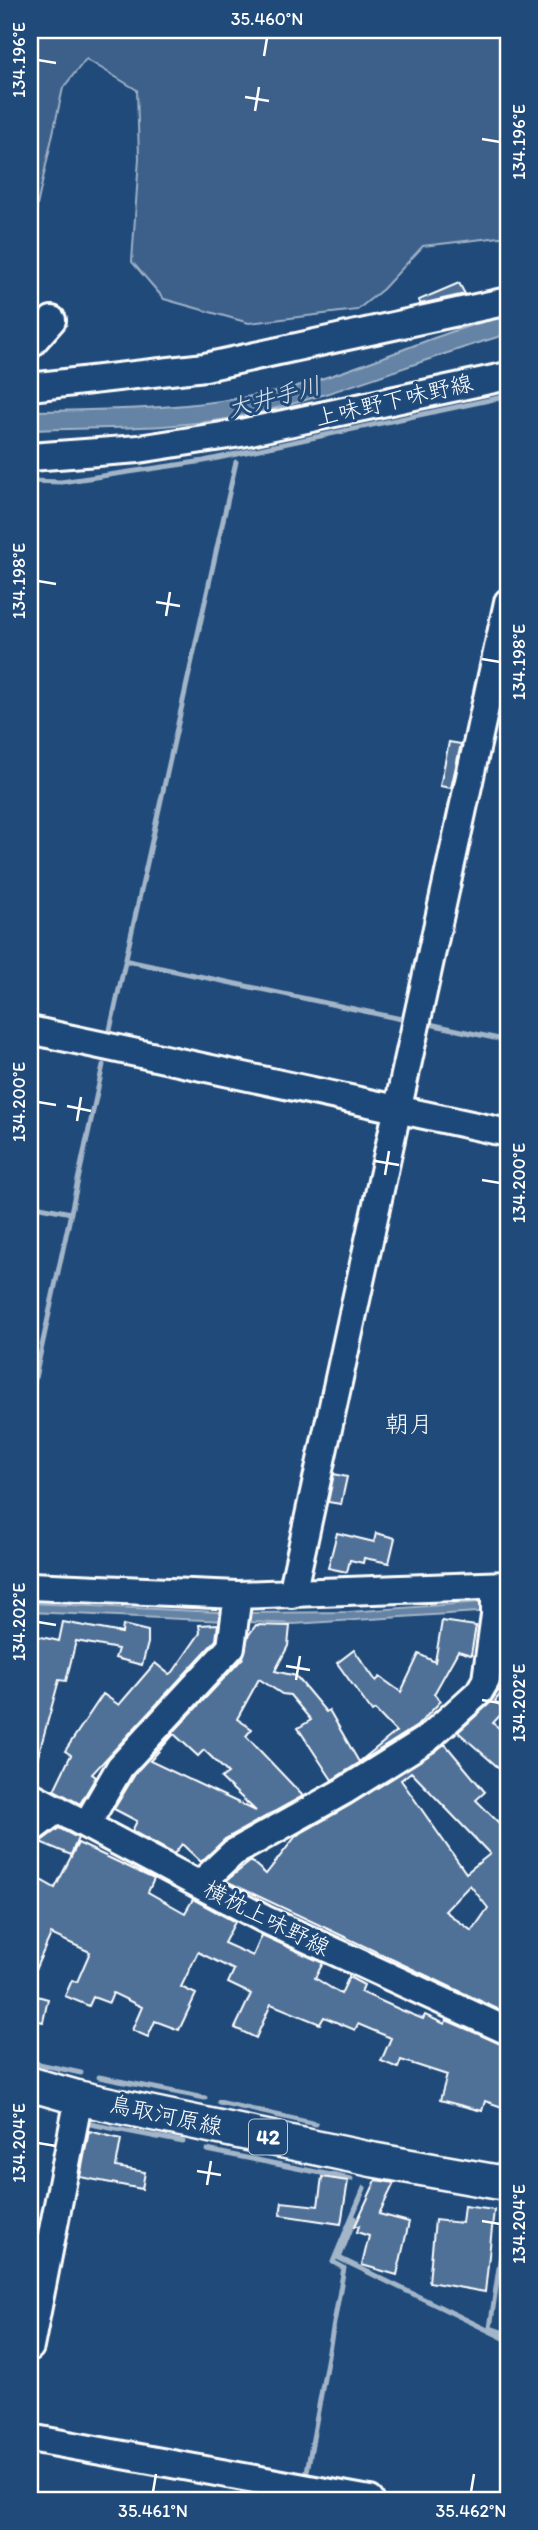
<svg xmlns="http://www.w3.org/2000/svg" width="538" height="2530" font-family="Itim,'Klee One',sans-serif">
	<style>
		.green { fill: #3c618b; stroke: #9eb0c5; stroke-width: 2 }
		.water { fill: #6583a4; stroke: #a3b5c8; stroke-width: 2 }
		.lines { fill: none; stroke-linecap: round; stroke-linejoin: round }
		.stream { stroke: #a3b5c8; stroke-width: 5 }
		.building { fill: #507197; stroke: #fff; stroke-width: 2; fill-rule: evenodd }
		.minor-casing { stroke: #fff; stroke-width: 32 }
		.major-casing { stroke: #fff; stroke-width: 38 }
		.minor { stroke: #1f4a7a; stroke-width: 26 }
		.major { stroke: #1f4a7a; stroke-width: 33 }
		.ticks { fill: none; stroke: #fff; stroke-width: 2.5 }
		.labels { text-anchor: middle; stroke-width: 6; stroke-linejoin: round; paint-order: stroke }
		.shield { fill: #1f4a7a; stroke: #bcc9d7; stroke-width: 2 }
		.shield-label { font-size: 21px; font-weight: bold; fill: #fff }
		.street-label { font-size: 23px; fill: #fff; stroke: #1f4a7a }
		.water-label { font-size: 24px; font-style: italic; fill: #d8e0e8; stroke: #1f4a7a }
		.neighbourhood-label { font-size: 24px; fill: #fff; stroke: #1f4a7a }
		.neatline { fill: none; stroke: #fff; stroke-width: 2.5 }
		.ticks-label { font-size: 18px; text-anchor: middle; fill: #fff }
	</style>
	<rect width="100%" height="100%" fill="#1f4a7a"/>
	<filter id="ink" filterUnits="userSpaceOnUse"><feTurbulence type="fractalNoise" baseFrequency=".0143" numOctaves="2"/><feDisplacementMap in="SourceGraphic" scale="14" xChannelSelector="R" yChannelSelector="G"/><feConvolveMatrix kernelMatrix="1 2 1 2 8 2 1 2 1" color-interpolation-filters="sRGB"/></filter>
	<g filter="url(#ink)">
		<!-- green -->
		<path class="green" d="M30,30H508V236L423,246L383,289L357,310L249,323L164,299L132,262L139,158L137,90L86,59L63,88L35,215H30Z"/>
		<!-- water -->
		<path class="water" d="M508,315V334C417,360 331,398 238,417C170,430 98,427 30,430V411C118,410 204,409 290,388C364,369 434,333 508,315Z
			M508,1600V1610L294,1624L30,1612V1603L238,1613L349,1612Z"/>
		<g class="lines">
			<!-- stream -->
			<path class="stream" d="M30,481L61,482L204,461L508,396
				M502,597L508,569
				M128,961L406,1020
				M425,1023L508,1041
				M108,1039L236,462
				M30,1205L71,1213
				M30,1401L103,1065
				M30,2062L81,2073
				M99,2077L205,2098
				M219,2102L316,2124
				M85,2123L183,2142
				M207,2150L351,2179
				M507,2214L490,2328L508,2334
				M355,2218L339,2258L508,2340
				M306,2477L344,2268L333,2262L364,2188"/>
		</g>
		<!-- building -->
		<path class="building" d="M459,283L465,294L420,304L419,300Z
			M449,742L461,744L451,788L440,786Z
			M334,1474L347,1477L341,1504L328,1502Z
			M337,1533L374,1542L376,1533L395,1538L389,1563L364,1558L363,1563L350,1560L347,1572L328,1568Z
			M442,1621L476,1626L471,1655L458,1651L434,1694L441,1701L417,1726L332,1780L298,1728L311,1720L290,1695L282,1694L259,1679L237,1719L252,1729L246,1736L303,1796L225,1839L201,1862L182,1844L174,1854L132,1831L137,1821L114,1809L137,1771L243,1658L248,1636L256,1625L290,1626L288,1646L275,1671L296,1676L326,1712L329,1710L359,1762L396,1732L375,1710L372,1712L337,1663L354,1650L376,1681L380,1677L401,1692L419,1654L435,1662ZM174,1734L198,1756L204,1750L228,1773L221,1778L256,1811L150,1761Z
			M63,1622L122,1633L123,1625L148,1631V1643L142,1665L115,1658L118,1649L76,1641L66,1681L59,1680L34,1771L30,1770V1656L33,1657L37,1636L59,1641Z
			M218,1624L216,1640L92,1774L96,1777L80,1804L54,1790L71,1755L65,1751L103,1694L119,1705L155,1663L169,1674L173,1672L200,1633L199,1625Z
			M498,1691H503L495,1701L505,1710L493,1723L508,1736V1776L458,1732L490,1703Z
			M445,1744L485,1792L476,1800L508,1832V2014L226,1881L251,1861L266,1874L296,1836L352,1804ZM411,1772L490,1854L466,1873L401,1780ZM470,1885L488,1908L472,1931L445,1911Z
			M59,1828L78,1838L71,1855L40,1842Z
			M78,1843L154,1879L148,1892L185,1913L193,1899L235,1922L224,1943L253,1956L262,1935L323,1963L315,1978L341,1994L349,1977L364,1985L361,1992L401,2010L423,2019L425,2015L445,2024L446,2020L508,2047V2109L485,2101L482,2111L440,2100L447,2075L401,2060L398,2068L381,2061L391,2038L358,2024L355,2030L324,2017L320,2024L271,2004L256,2038L235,2028L251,1994L228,1983L234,1970L198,1952L181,1987L196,1994L179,2030L155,2021L148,2037L132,2030L142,2007L113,1993L109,2003L93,1997L89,2006L65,1996L72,1980L77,1982L90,1952L51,1934L30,1981V1874L55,1888Z
			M30,1994L48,1999L43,2022L30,2019Z
			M89,2131L121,2139L116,2167L145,2172L142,2189L80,2177Z
			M322,2177L348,2181L341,2224L280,2215L282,2202L318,2206Z
			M376,2180L394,2183L379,2214L409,2222L397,2275L362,2265L369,2236L357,2232L359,2226H355Z
			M464,2206L494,2210L485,2292L429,2282L435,2220L462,2223Z"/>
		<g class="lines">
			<defs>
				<path id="minor" d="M30,345L52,320
					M30,387L205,367L508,301
					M30,457L139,449L241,433L508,376
					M30,1030L508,1133
					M30,1586L238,1595L508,1585
					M292,1594L508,602
					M30,1795L264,1919L508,2031
					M87,1824L120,1767L231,1647L238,1595
					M30,1830L58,1809
					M200,1884L233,1853L344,1791L427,1739L479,1692L486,1680L495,1615V1586
					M30,2347L79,2098
					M30,2438L370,2500"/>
				<path id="major" d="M30,2084L79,2098L374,2160L508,2184"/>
			</defs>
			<!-- minor casing -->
			<use href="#minor" class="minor-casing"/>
			<!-- major casing -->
			<use href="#major" class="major-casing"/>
			<!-- minor -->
			<use href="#minor" class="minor"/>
			<!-- major -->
			<use href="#major" class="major"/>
		</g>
	</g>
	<!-- ticks -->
	<path class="ticks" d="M264,56L267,38M38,60L56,63M245,97L269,101M255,111L259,87M482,139L500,142M38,581L56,584M156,602L180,606M166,616L170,592M482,659L500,662M38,1102L56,1105M67,1106L91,1111M77,1121L81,1097M375,1161L399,1165M385,1175L389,1151M482,1180L500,1183M38,1622L56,1625M286,1666L310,1670M296,1680L300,1656M482,1700L500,1703M38,2143L56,2146M197,2171L221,2175M207,2185L211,2161M482,2221L500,2224M153,2492L156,2474M471,2492L474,2474"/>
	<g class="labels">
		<!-- shield labels -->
		<rect class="shield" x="249" y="2119.5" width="38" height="35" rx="5"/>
		<g class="shield-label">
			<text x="268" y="2144">42</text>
		</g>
		<!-- street labels -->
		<g class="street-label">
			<text transform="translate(394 400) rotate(-13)" y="8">上味野下味野線</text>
			<text transform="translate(267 1918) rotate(27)" y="8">横枕上味野線</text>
			<text transform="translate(166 2115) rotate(12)" y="8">鳥取河原線</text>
		</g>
		<!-- water labels -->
		<g class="water-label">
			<text transform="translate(274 397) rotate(-15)" y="8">大井手川</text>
		</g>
		<!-- neighbourhood labels -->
		<g class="neighbourhood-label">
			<text x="409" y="1432">朝月</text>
		</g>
	</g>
	<!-- margin -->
	<rect width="538" height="2530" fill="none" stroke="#1f4a7a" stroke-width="77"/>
	<rect x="38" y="38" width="462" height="2454" class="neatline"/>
	<g class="ticks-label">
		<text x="267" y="25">35.460°N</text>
		<text transform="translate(19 60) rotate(-90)" y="6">134.196°E</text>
		<text transform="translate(519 142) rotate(-90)" y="6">134.196°E</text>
		<text transform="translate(19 581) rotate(-90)" y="6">134.198°E</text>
		<text transform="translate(519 662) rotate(-90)" y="6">134.198°E</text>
		<text transform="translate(19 1102) rotate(-90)" y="6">134.200°E</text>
		<text transform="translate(519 1183) rotate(-90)" y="6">134.200°E</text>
		<text transform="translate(19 1622) rotate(-90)" y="6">134.202°E</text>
		<text transform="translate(519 1703) rotate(-90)" y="6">134.202°E</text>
		<text transform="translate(19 2143) rotate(-90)" y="6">134.204°E</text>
		<text transform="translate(519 2224) rotate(-90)" y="6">134.204°E</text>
		<text x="153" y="2517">35.461°N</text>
		<text x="471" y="2517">35.462°N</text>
	</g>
</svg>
